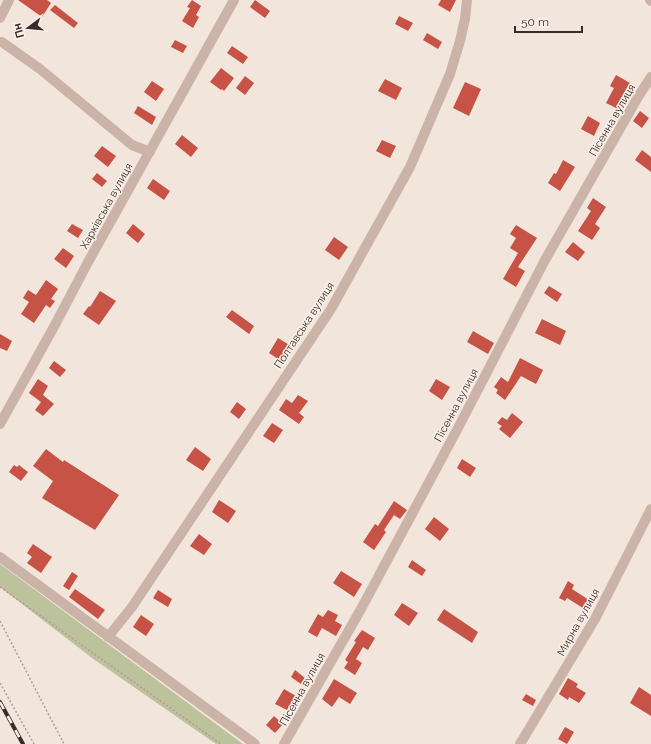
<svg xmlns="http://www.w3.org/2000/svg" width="651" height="744" font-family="Raleway,sans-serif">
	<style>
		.green { fill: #bbc29c }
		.building { fill: #c75246 }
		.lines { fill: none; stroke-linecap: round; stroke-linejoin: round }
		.path { stroke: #b79c92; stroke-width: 1.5; stroke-dasharray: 2 2; stroke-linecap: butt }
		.minor { stroke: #cbb3a8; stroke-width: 10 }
		.rail-casing { stroke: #382b28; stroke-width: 4 }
		.rail { stroke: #faf0e9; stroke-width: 2.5; stroke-dasharray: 8; stroke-linecap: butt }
		.labels { text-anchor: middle; stroke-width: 3; stroke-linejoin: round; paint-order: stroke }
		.street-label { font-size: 11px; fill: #382b28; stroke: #faf0e9 }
	</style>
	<rect width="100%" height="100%" fill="#f2e5dc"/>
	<!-- green -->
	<path class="green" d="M0,564L243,744H216L92,658L0,587Z"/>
	<!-- building -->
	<path class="building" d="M18,0H47L51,3L42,17Z
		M192,0L201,6L196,15L199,17L193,28L182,21L190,8L187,7Z
		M255,0L270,11L265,18L250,7Z
		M441,0H456L450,12L438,5Z
		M55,5L78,23L74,28L50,10Z
		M399,16L413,23L408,31L395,24Z
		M427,33L442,42L438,49L423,40Z
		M175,40L187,46L183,53L171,47Z
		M232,46L248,57L243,64L227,53Z
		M221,68L234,78L224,91L222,89L221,90L210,82Z
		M616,75L630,83L621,98L623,99L618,109L606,103L614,88L610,86Z
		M245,76L254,83L245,95L236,88Z
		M385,79L402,88L396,100L378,91Z
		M152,81L164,89L156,101L144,92Z
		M465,82L481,89L469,116L453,108Z
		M138,106L156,117L152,125L134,113Z
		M640,111L649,118L642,128L633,121Z
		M588,116L600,123L594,136L581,129Z
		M182,135L198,148L191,157L175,144Z
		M382,140L396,146L390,158L376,151Z
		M102,146L116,156L108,167L94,156Z
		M642,150L651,157V172L635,160Z
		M563,160L575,167L560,191L548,183L554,173L556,174Z
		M97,173L107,181L102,187L92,179Z
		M153,179L170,191L164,200L147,188Z
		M593,198L606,207L595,224L600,228L592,240L578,231L591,211L587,208Z
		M72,224L83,230L78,238L67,231Z
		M133,224L145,234L138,243L126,233Z
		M516,225L537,238L518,267L525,271L516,287L503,279L518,253L510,248L516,238L510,234Z
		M334,237L348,247L339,260L325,250Z
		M573,242L585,252L578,261L565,252Z
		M63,248L74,256L66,268L54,259Z
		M46,280L58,289L51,299L55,301L50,308L46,305L34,323L21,314L29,302L23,298L28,290L36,295Z
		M549,286L562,294L557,302L544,293Z
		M100,291L116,301L99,325L83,314L89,306L90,307Z
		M232,310L254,326L249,334L226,317Z
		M542,319L566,331L560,345L535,333Z
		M473,331L494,343L488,354L467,342Z
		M0,334L12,341L7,351L0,348Z
		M278,338L291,346L281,361L269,353Z
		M520,358L543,370L536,384L521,376L505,400L496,393L498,390L494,387L501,377L508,382Z
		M54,361L66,370L60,377L49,368Z
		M38,379L48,386L43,395L54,404L43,416L35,410L41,402L29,393Z
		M436,379L450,387L442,400L429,391Z
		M298,395L308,401L299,413L304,417L299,424L279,410L286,399L292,403Z
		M237,402L246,409L239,419L230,412Z
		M512,413L523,422L510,438L499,429L502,426L497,423L502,417L507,420Z
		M272,423L283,430L274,443L263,436Z
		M195,447L211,459L203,471L186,460Z
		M46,449L63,462L64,460L119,495L95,530L42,498L53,481L33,466Z
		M462,459L476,468L470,477L457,468Z
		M14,465L17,467L19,465L28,472L21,481L9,472Z
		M219,500L236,511L228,523L212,512Z
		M394,501L407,510L400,519L394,515L384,530L386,532L374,550L363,542L375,524L378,526Z
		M434,517L449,529L440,541L425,529Z
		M199,534L212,544L204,555L190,546Z
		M33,544L52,557L41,573L27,563L32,557L27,553Z
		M412,560L426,570L422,576L408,567Z
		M341,571L362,584L354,597L333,583Z
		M72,572L78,576L69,590L63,586Z
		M568,581L574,585L572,589L589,600L583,608L567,598L565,601L559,598Z
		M75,589L105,610L98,619L69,597Z
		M158,590L172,599L168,607L153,598Z
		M402,603L418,613L409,626L394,615Z
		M444,609L478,632L472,643L437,620Z
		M328,610L338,615L335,621L342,625L336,636L322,628L317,637L308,632L318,614L323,617Z
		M141,615L154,624L146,636L133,627Z
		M362,630L375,638L368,650L363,647L356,659L362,663L355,675L344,668L348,662L345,660L356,642L354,641Z
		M295,670L305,678L301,684L291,677Z
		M568,678L578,684L576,687L586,693L579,703L569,697L568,700L559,694Z
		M334,679L357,693L350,704L339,697L332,707L322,699Z
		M639,687L651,695V716L630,703Z
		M284,689L296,696L287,710L275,704Z
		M526,694L536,700L533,706L522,700Z
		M274,716L283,724L275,733L266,725Z
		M565,727L574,732L567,744L558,739Z"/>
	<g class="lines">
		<!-- path -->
		<path class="path" d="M0,587L221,744
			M0,621L64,744
			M0,683L34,744"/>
		<!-- minor -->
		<path class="minor" d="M650,0L651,1
			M0,18L9,0
			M0,42H2L40,69L132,145L150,152
			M0,424L56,323L87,264L234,0
			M0,557L255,744
			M108,637L132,607L331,309L410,167L450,74L460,41L465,19L467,0
			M284,744L361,609L458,428L545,260L638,97L651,77
			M520,744L595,619L651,509"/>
		<defs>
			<path id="rail" d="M0,702L23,744"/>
		</defs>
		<!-- rail casing -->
		<use href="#rail" class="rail-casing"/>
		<!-- rail -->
		<use href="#rail" class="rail"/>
	</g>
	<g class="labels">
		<!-- street labels -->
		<g class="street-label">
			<text transform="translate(612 120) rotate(-60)" y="4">Пісенна вулиця</text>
			<text transform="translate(106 206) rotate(-61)" y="4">Харківська вулиця</text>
			<text transform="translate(304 325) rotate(-57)" y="4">Полтавська вулиця</text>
			<text transform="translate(456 405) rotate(-62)" y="4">Пісенна вулиця</text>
			<text transform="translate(578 622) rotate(-61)" y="4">Мирна вулиця</text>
			<text transform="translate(302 689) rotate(-61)" y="4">Пісенна вулиця</text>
		</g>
	</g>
	<!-- north arrow -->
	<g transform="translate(28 28) rotate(254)" stroke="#faf0e9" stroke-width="3" paint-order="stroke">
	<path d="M0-3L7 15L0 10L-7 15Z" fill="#382b28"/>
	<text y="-6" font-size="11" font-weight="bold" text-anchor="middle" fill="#382b28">Пн</text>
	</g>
	<!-- scale -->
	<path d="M515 26v6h67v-6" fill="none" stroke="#382b28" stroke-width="2"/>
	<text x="521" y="26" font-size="12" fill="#382b28" stroke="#faf0e9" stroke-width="3" paint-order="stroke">50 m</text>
</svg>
